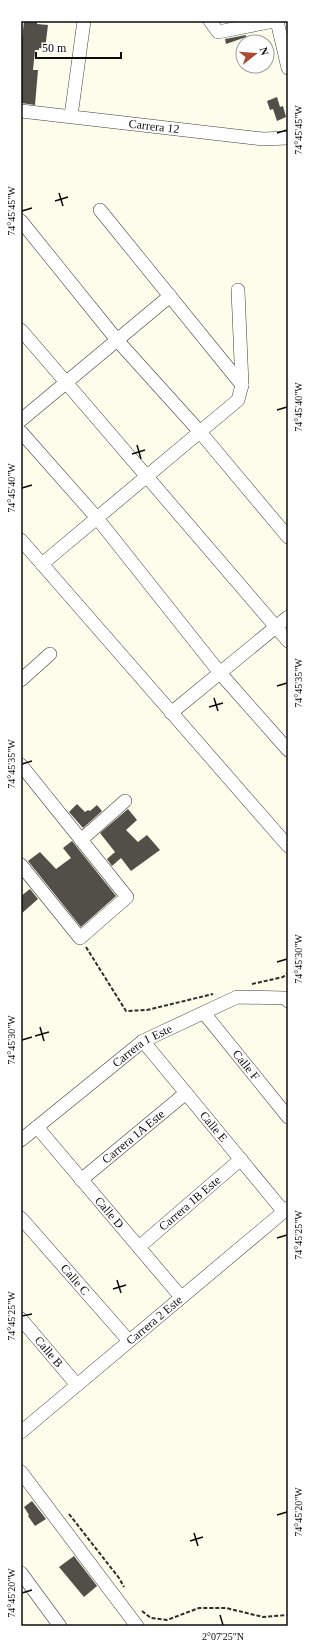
<svg xmlns="http://www.w3.org/2000/svg" width="309" height="1647" font-family="Georgia,serif">
	<style>
		.building { fill: #524f48 }
		.lines { fill: none; stroke-linecap: round; stroke-linejoin: round }
		.minor-casing { stroke: #3e3e3e; stroke-width: 14 }
		.path { stroke: #2d2d2d; stroke-width: 2; stroke-dasharray: 4 2; stroke-linecap: butt }
		.minor { stroke: #fff; stroke-width: 13 }
		.ticks { fill: none; stroke: #0b0b0b; stroke-width: 1.5 }
		.labels { text-anchor: middle; stroke-width: 4; stroke-linejoin: round; paint-order: stroke }
		.street-label { font-size: 12px; fill: #0b0b0b; stroke: #fff }
		.neatline { fill: none; stroke: #0b0b0b; stroke-width: 1.5 }
		.ticks-label { font-size: 10px; text-anchor: middle; fill: #0b0b0b }
	</style>
	<rect width="100%" height="100%" fill="#fcfdeb"/>
	<!-- building -->
	<path class="building" d="M24,21H37V24L48,25L45,49L39,48V50H35L33,70H38L35,105L21,103V48Z
		M246,35V37L226,44L225,39Z
		M277,97L280,107L283,106L286,117L277,121L273,109L270,110L267,101Z
		M77,804L85,812L88,810L90,811L97,805L102,811L83,828L69,812Z
		M128,809L137,820L126,830L138,842L147,835L160,850L131,871L121,858L112,866L107,859L115,852L100,833Z
		M72,841L116,896L81,927L28,861L40,852L56,869L71,858L63,848Z
		M30,889L38,899L21,914V896Z
		M32,1501L46,1519L35,1526L28,1516L29,1515L24,1507Z
		M74,1556L97,1586L84,1597L59,1567Z"/>
	<g class="lines">
		<defs>
			<g id="minor">
				<path d="M210,21L218,32L274,21"/>
				<path d="M277,21L288,68"/>
				<path id="s1" d="M21,111L263,139L288,138"/>
				<path d="M71,116L84,21"/>
				<path d="M100,210L242,385"/>
				<path d="M21,221L117,340L200,432L288,537"/>
				<path d="M21,330L288,641"/>
				<path d="M21,420L170,296"/>
				<path d="M21,432L97,518L220,673L288,750"/>
				<path d="M21,540L288,846"/>
				<path d="M42,564L238,400L242,385L238,290"/>
				<path d="M21,680L50,654"/>
				<path d="M171,713L288,617"/>
				<path d="M21,765L127,897L80,938L21,865"/>
				<path d="M81,840L125,801"/>
				<path id="s2" d="M204,1013L288,1117"/>
				<path id="s3" d="M143,1041L284,1212"/>
				<path id="s4" d="M37,1127L181,1297"/>
				<path id="s5" d="M21,1140L143,1041L237,997L285,998L288,1001"/>
				<path id="s6" d="M81,1180L186,1093"/>
				<path id="s7" d="M21,1218L129,1341"/>
				<path id="s8" d="M139,1247L241,1159"/>
				<path id="s9" d="M21,1319L77,1385"/>
				<path id="s10" d="M21,1432L288,1208"/>
				<path d="M21,1472L137,1626"/>
				<path d="M21,1573L60,1626"/>
			</g>
		</defs>
		<!-- minor casing -->
		<use href="#minor" class="minor-casing"/>
		<!-- path -->
		<path class="path" d="M86,947L126,1011L147,1010L213,994
			M252,984L283,977L288,973
			M69,1514L119,1578L124,1587
			M142,1611L151,1618L167,1620L199,1608H226L263,1617L288,1615"/>
		<!-- minor -->
		<use href="#minor" class="minor"/>
	</g>
	<!-- ticks -->
	<path class="ticks" d="M277,133L287,130M59,193L63,206M55,201L68,197M22,211L32,208M277,410L287,407M137,445L141,459M132,454L145,450M22,488L32,485M277,686L287,683M214,698L218,711M209,707L223,703M22,764L32,761M277,962L287,959M40,1027L44,1041M35,1036L49,1032M22,1040L32,1037M277,1238L287,1235M117,1280L121,1293M113,1289L126,1285M22,1316L32,1314M277,1515L287,1512M194,1533L198,1546M190,1541L203,1537M22,1593L32,1590M220,1615L223,1625"/>
	<g class="labels">
		<!-- street labels -->
		<g class="street-label">
			<text dy="4" stroke="none"><textPath href="#s1" startOffset="134">Carrera 12</textPath></text>
			<text dy="4" stroke="none"><textPath href="#s5" startOffset="154">Carrera 1 Este</textPath></text>
			<text dy="4" stroke="none"><textPath href="#s2" startOffset="67">Calle F</textPath></text>
			<text dy="4" stroke="none"><textPath href="#s3" startOffset="111">Calle E</textPath></text>
			<text dy="4" stroke="none"><textPath href="#s6" startOffset="68">Carrera 1A Este</textPath></text>
			<text dy="4" stroke="none"><textPath href="#s8" startOffset="67">Carrera 1B Este</textPath></text>
			<text dy="4" stroke="none"><textPath href="#s4" startOffset="112">Calle D</textPath></text>
			<text dy="4" stroke="none"><textPath href="#s7" startOffset="82">Calle C</textPath></text>
			<text dy="4" stroke="none"><textPath href="#s10" startOffset="174">Carrera 2 Este</textPath></text>
			<text dy="4" stroke="none"><textPath href="#s9" startOffset="43">Calle B</textPath></text>
		</g>
	</g>
	<!-- border -->
	<rect width="309" height="1647" fill="none" stroke="#ffffff" stroke-width="44"/>
	<!-- north arrow -->
	<g transform="translate(255 54) rotate(73)"><circle r="19" fill="#ffffff" stroke="#9d9d9d"/>
	<path d="M0-3L7 15L0 10L-7 15Z" fill="#aa4b33"/>
	<text y="-6" font-size="11" font-weight="bold" text-anchor="middle" fill="#0b0b0b">N</text>
	</g>
	<!-- scale -->
	<path d="M36 52v6h85v-6" fill="none" stroke="#0b0b0b" stroke-width="2"/>
	<text x="42" y="52" font-size="12" fill="#0b0b0b" stroke="#ffffff" stroke-width="3" paint-order="stroke">50 m</text>
	<rect x="22" y="22" width="265" height="1603" class="neatline"/>
	<g class="ticks-label">
		<text transform="translate(298 130) rotate(-90)" y="4">74°45'45"W</text>
		<text transform="translate(11 211) rotate(-90)" y="4">74°45'45"W</text>
		<text transform="translate(298 407) rotate(-90)" y="4">74°45'40"W</text>
		<text transform="translate(11 488) rotate(-90)" y="4">74°45'40"W</text>
		<text transform="translate(298 683) rotate(-90)" y="4">74°45'35"W</text>
		<text transform="translate(11 764) rotate(-90)" y="4">74°45'35"W</text>
		<text transform="translate(298 959) rotate(-90)" y="4">74°45'30"W</text>
		<text transform="translate(11 1040) rotate(-90)" y="4">74°45'30"W</text>
		<text transform="translate(298 1235) rotate(-90)" y="4">74°45'25"W</text>
		<text transform="translate(11 1316) rotate(-90)" y="4">74°45'25"W</text>
		<text transform="translate(298 1512) rotate(-90)" y="4">74°45'20"W</text>
		<text transform="translate(11 1593) rotate(-90)" y="4">74°45'20"W</text>
		<text x="223" y="1640">2°07'25"N</text>
	</g>
</svg>
